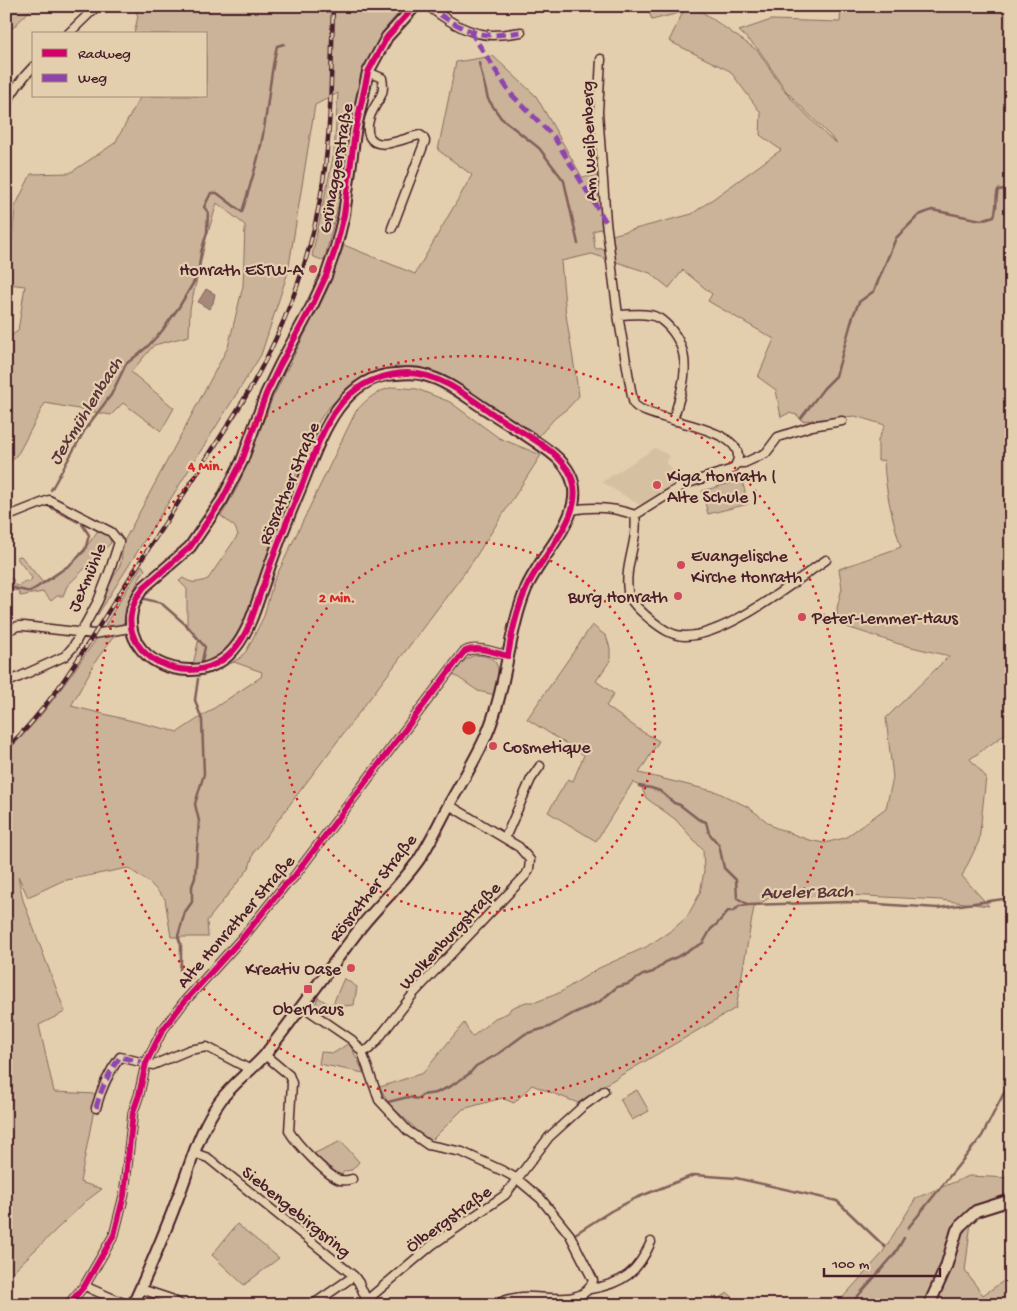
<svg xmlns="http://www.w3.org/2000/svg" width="1017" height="1311" font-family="'Gochi Hand',sans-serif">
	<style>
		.built { fill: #d6c0a2 }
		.green { fill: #cab398; stroke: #8a6962 }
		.water { fill: #a78979; stroke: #825f5a }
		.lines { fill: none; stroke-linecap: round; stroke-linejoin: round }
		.stream { stroke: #825f5a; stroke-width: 2.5 }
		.street-casing { stroke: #4a1f2b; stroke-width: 11 }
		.secondary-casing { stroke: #4a1f2b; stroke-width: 14 }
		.street { stroke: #e3cfad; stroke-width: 8 }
		.secondary { stroke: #e3cfad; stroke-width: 10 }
		.rail-casing { stroke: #4a1f2b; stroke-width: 4.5 }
		.rail { stroke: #e3cfad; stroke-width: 2.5; stroke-dasharray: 8; stroke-linecap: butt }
		.quiet { stroke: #8e44ad; stroke-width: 5; stroke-dasharray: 10 5; stroke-linecap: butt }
		.cycleway-casing { stroke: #e3cfad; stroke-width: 9 }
		.cycleway { stroke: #d6006c; stroke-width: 6 }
		.ring { fill: none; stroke: #d62828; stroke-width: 2.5; stroke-dasharray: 2.5 5 }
		.poi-dot { fill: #d1495b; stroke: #e3cfad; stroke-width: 2 }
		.labels { text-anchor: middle; stroke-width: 4.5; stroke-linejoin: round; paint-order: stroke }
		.street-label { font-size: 18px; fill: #4a1f2b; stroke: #e3cfad }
		.poi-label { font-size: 18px; fill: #4a1f2b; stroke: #e3cfad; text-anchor: start }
		.water-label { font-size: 19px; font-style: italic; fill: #5d343b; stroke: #e3cfad }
		.centre { fill: #d62828; stroke: #e3cfad; stroke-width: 2.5 }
		.ring-label { font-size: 15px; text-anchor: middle; font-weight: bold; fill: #d62828; stroke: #e3cfad; stroke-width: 4.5; stroke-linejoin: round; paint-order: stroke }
	</style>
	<rect width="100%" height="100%" fill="#e3cfad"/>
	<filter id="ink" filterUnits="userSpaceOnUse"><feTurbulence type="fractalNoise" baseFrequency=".02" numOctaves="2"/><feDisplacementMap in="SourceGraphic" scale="10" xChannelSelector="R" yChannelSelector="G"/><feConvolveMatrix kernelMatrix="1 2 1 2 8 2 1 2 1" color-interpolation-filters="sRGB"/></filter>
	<g filter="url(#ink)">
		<!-- built -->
		<path class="built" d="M655,448L670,456L666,463L683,481L647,504H638L602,482Z"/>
		<!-- green -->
		<path class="green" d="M6,6H34L6,35Z
			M133,6H405L388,25L363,70L348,167L324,261L312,256L334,153L338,93L315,105L288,272L261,355L97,616L94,614L121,563L123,543L228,347L243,286L245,225L217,203L206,239L190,309L189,336L154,345L131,372L174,408L161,431L123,403L111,415L45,403L19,452L6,468V339L18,331L25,286L8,284L15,207L31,174L70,173L115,143L141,96H206V34H134L138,16Z
			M647,6H694L758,51L785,92L828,137L837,143L786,91L759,50L739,31L771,20L840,22L841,7L1011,6V730L970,759L986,777L979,841L962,876L989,906L940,900L848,895L769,898L754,907L736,1008L601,1087L578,1103L532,1085L514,1103L502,1098L463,1109L431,1141L413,1130L414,1127L388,1103L380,1087L423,1073L464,1023L472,1037L495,1018L508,1013L511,1008L526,1002H536L559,993L599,968L646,947L672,930L687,917L700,893L704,871L703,850L675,819L646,798L642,788L633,782L596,841L548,812L568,779L573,781L584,755L527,719L592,625L606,636L610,648V661L596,681L614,694L606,706L641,731L659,741L639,773L717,792L748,807L774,827L809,840L824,843L845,838L886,808L893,778L886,718L949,656L899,644L838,624L837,608L842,588L839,569L901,547C892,518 885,490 884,460L878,461V440L885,425L855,416L802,421L797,415L789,413L781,417L776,390L758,377L774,339L708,301L712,294L683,270L669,288L650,273L592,254L561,261L566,315L579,396L568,408L555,418L539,436C520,424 501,411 482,399C471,392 461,384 450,378C416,360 380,363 351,387C326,407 319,418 306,447L243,626C229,649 221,661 193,665L199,638L187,624V589L179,581L183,578C192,584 198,583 208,579L238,535L235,527L221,516L237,488L272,399L327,290L344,245L415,274L472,175L438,150L456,62L493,56L536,96L582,177L598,176L604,228L593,231L595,249L613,248L612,235L692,214L781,150L760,135L761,113L730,71L669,41L683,12L652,20Z
			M394,387L417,389L450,402L499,438L541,455L471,564L254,852L249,868L207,921L208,937H171L165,899L150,883L128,868L62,881L28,897L18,876L23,900L65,1012L39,1025L54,1092L97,1094L80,1182L102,1189L86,1201L6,1278V752C42,720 69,677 97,638L114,636L97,659L71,706L178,732L261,677L262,672L234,662L229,664L240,658L247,650L264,616L273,583L356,411C368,398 376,391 394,387Z
			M742,480L748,504L708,514L702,491Z
			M99,529L109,533L111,543L67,586L63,596H57L51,601L43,592L20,596L19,591L6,589V576L14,580L12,584L18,586L25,581L30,582L32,578L16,557L21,556L44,584C68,568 83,553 99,529Z
			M142,565L145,570L142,573L129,600L125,621L121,625L116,626L105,625Z
			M477,655C505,656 498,675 495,695L478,691L453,674C460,665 465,657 477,655Z
			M344,978L357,987L354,1005L332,1007L327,1014L315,1006L318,997L328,1004H333Z
			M349,1043L364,1073L319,1064L321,1052L334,1053Z
			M637,1090L649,1111L632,1120L620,1099Z
			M341,1141L359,1162L352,1170L345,1171L340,1176L313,1154Z
			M969,1176L1011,1178V1196L973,1206L965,1271L983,1295L1011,1276V1305H836L881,1255L916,1198Z
			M237,1224L279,1258L244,1285L212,1255Z
			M728,1293L742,1305H707Z"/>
		<!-- water -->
		<path class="water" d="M206,289L215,294L213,303L209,309L198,302Z"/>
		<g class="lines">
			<!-- stream -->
			<path class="stream" d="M380,9V6
				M479,63L488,99L501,118L539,148L564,181L578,244
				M801,418L824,388L836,376L853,316L859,302L874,291L896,238L919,215L932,210L981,220L994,216C998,206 995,199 998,190L1011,188
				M51,490L86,428L111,395L126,364L147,347L162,331L179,307L198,275L201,252L207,232L208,212L204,207L211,193H217L242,212C249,189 256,168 261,145C268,112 269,79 277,46L284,44
				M48,506L78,522
				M6,586L30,592L71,564L85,550L89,535L82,524
				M145,599L161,603L185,624L205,647L202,661
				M639,786L651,788L660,791L674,803L680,805L698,819L706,822L709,833L719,845L724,868L736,880L737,898L749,905L847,902L938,908L1011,898
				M180,970L181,961V945L178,936L185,912L192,902V886L195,878L199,821L195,804L204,774L202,720L195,700L198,679
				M388,1102L408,1097L418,1099L422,1095L436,1093L451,1086L469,1074L476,1066L498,1054L525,1034L549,1027L574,1013L599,1002L617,987L628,984L643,975L653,972L667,961L677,957L703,943L711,929L717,924L728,911H734L739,906L749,905
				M908,1228L982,1136L1011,1079
				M575,1234L611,1211L636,1198L694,1175L736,1178L837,1201L885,1247
				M850,1305L894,1255L904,1238"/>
			<defs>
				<path id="street" d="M428,6C441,16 461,29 477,33C490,37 507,34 521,32
					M68,34L97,6
					M601,59L598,112L606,222L618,315L632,396C633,398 633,402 634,404C640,412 664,417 673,420
					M368,72L382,78C383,84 384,88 382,93C379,101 374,107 371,114C364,132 368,147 390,143C400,141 410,137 420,135L423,137L425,141L392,228
					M6,105C13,90 22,78 34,66
					M618,315C628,315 639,313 649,315C658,316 663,321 669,327C695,356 683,387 673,420C693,426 756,438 733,469L685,484L635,515
					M738,463H744L766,453L778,437L812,426L842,421
					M571,510C594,506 613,507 635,515
					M635,515C639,540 624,565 628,591C629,602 643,613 651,620C661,628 672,636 685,636C727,636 792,583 826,560
					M6,517L49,500L111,532L119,542L110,570L98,601L73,647L65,656L6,683
					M6,631L18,626H24L94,634L130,628
					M505,838L531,779L540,766
					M302,1006L352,1040L362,1052L379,1100L408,1131L428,1145L462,1152L503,1171L516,1178L541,1199L570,1235L593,1280C586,1308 542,1295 522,1297C513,1298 502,1300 495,1305
					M362,1052L369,1049L375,1043L414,993L526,875L529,869L530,860L519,847L449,805
					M265,1055L289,1075L292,1083L289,1131C296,1143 327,1176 340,1180C345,1181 348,1180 352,1179
					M96,1108C101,1089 109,1072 120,1057L153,1065L189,1050L207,1047L251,1070
					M194,1153L208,1158L354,1276L359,1283L368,1303
					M85,1285L91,1289L128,1305
					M141,1289L171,1299L181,1305
					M590,1289C623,1284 638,1272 651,1242
					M367,1300L432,1245L505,1195L549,1137L582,1107L604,1091
					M68,1305L85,1285L114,1235L124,1195L133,1112L139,1095L146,1063L162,1031L184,1002L244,936L285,885L293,878L463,653C474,644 496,653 508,656
					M312,1305L354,1276"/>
				<path id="secondary" d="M133,1305C150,1268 166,1230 180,1192C192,1160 200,1129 220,1101C232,1084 251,1071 265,1055C298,1012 329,969 361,927C380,903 403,883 420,858C431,841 440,821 450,803C462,781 476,759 486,736C507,689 507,636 526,589C544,546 606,499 554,455C534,439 511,426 490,412C469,399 448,381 424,375C415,372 405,373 396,374C338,376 318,445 300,489C287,520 275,550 265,580C252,617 240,669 191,670C143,671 112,627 144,587L190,547L222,500L242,461L266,394L280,365L313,304L326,276L336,247L344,215L355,132L368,72L387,37L415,6
					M929,1305L946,1267L957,1230L961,1225L976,1211L1011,1200"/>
			</defs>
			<!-- street casing -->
			<use href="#street" class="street-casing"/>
			<!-- secondary casing -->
			<use href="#secondary" class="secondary-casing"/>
			<!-- street -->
			<use href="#street" class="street"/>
			<!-- secondary -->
			<use href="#secondary" class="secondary"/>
			<defs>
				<path id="rail" d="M6,749C53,705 86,646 120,593C161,529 203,465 243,401C282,335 310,264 322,188C332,128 331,67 333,6"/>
			</defs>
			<!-- rail casing -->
			<use href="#rail" class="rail-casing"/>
			<!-- rail -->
			<use href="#rail" class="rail"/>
			<!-- quiet -->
			<path class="quiet" d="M428,6C441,16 461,29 477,33C490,37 507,34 521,32
				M470,31L511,94L554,137L606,222
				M96,1108C101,1089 109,1072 120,1057L146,1063"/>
			<defs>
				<path id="cycleway" d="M68,1305L85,1285L114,1235L124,1195L133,1112L139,1095L146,1063L162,1031L184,1002L244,936L285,885L293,878L463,653C474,644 496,653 508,656C512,630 518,604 530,581C545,551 592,508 568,470C553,447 522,433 499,418C472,400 440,372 406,373C388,374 373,378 358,388C327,409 315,452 302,485C288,518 275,550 264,583C256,604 251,628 237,646C226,661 208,670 190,670C143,669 111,627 144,587L190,547L222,500L242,461L266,394L280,365L313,304L326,276L336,247L344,215L355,132L368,72L387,37L415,6"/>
			</defs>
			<!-- cycleway casing -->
			<use href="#cycleway" class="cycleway-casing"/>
			<!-- cycleway -->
			<use href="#cycleway" class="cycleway"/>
		</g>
	</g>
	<!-- distance rings -->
	<g class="ring">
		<circle cx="469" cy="728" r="186"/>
		<circle cx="469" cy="728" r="372"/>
	</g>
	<!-- markers -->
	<g class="poi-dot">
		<circle cx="313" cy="269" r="5"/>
		<circle cx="657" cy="485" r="5"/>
		<circle cx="681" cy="565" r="5"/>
		<circle cx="678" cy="596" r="5"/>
		<circle cx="802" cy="617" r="5"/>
		<circle cx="493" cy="746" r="5"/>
		<circle cx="351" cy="968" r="5"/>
		<rect x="303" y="984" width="10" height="10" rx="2.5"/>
	</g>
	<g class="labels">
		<!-- street labels -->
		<g class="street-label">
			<text transform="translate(588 141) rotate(-92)" y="6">Am Weißenberg</text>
			<text transform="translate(335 168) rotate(-80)" y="6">Grünaggerstraße</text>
			<text transform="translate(288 483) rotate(-67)" y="6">Rösrather Straße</text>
			<text transform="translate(86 577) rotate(-67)" y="6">Jexmühle</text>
			<text transform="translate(372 887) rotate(-52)" y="6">Rösrather Straße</text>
			<text transform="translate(235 921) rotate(-49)" y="6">Alte Honrather Straße</text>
			<text transform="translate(449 935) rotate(-47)" y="6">Wolkenburgstraße</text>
			<text transform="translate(297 1211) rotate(39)" y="6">Siebengebirgsring</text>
			<text transform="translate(448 1218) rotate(-36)" y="6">Ölbergstraße</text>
		</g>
		<!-- poi labels -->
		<g class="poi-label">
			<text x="303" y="275" text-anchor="end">Honrath ESTW-A</text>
			<text x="667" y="481">Kiga Honrath (<tspan x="667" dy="21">Alte Schule )</tspan></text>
			<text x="691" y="561">Evangelische<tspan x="691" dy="21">Kirche Honrath</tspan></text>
			<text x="668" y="602" text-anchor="end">Burg Honrath</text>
			<text x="812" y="623">Peter-Lemmer-Haus</text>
			<text x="503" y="752">Cosmetique</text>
			<text x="341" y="974" text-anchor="end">Kreativ Oase</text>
			<text x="308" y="1014" text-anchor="middle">Oberhaus</text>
		</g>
		<!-- water labels -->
		<g class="water-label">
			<text transform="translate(84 410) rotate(-58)" y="7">Jexmühlenbach</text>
			<text transform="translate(807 890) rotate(-1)" y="7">Aueler Bach</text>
		</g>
	</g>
	<circle cx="469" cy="728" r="8" class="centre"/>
	<g class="ring-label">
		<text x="206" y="470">4 Min.</text>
		<text x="337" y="602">2 Min.</text>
	</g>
	<!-- margin -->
	<rect width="1017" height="1311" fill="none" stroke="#e3cfad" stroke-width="25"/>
	<rect x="12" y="12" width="992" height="1286" fill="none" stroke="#4a1f2b" stroke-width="2" filter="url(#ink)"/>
	<!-- legend -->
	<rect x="32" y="32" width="175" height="65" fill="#e3cfad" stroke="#a68979"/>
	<rect x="42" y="49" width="25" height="8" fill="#d6006c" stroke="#a68979"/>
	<text x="78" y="58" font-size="15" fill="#4a1f2b">Radweg</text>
	<rect x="42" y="74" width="25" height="8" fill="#8e44ad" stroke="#a68979"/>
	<text x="78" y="82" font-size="15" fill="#4a1f2b">Weg</text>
	<!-- scale -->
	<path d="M824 1268v8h116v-8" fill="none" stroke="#4a1f2b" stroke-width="2.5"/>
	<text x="832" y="1268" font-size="15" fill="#4a1f2b" stroke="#e3cfad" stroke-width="4" paint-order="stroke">100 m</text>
</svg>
